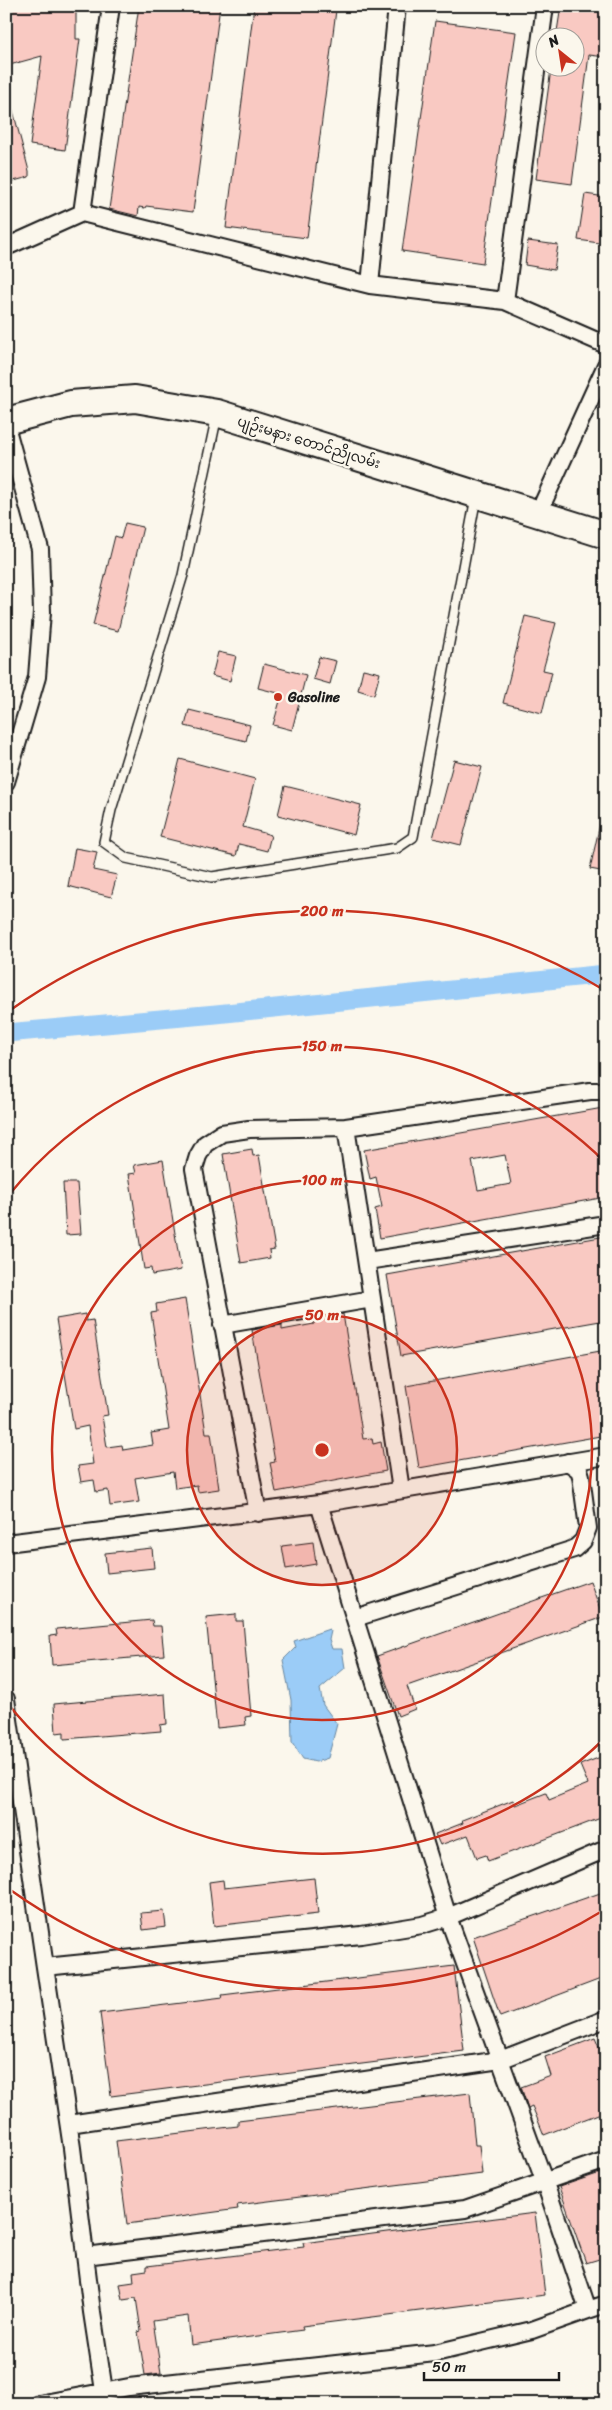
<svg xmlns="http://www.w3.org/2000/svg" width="612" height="2410" font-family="Sriracha,'Noto Sans Myanmar',sans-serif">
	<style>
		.water { fill: #9bccf7; stroke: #68869f }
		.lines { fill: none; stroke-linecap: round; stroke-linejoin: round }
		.canal { stroke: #9bccf7; stroke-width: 19 }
		.building { fill: #f9c9c2; stroke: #1c1c1c; fill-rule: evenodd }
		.lane-casing { stroke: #1c1c1c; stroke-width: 12 }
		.street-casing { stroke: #1c1c1c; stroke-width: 20 }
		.primary-casing { stroke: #1c1c1c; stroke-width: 30 }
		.lane { stroke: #fbf7ec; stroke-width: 9 }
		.street { stroke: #fbf7ec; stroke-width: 16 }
		.primary { stroke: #fbf7ec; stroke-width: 26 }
		.ring { fill: none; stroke: #c8321e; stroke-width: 2.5 }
		.poi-dot { fill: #c8321e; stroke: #fbf7ec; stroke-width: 2 }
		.labels { text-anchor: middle; stroke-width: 5; stroke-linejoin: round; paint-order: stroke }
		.street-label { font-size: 14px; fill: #1c1c1c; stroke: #fbf7ec }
		.poi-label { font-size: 14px; font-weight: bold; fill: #1c1c1c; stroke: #fbf7ec; text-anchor: start }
		.centre { fill: #c8321e; stroke: #fbf7ec; stroke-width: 2.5 }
		.ring-label { font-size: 15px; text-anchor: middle; font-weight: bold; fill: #c8321e; stroke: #fbf7ec; stroke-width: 5; stroke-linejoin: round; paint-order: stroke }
	</style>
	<rect width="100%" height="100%" fill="#fbf7ec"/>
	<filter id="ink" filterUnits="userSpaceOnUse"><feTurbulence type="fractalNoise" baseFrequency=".02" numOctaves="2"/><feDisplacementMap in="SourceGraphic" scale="10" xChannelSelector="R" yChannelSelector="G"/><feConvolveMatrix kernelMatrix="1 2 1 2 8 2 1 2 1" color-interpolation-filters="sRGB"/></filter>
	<g filter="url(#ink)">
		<!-- water -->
		<path class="water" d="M329,1629L331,1631L329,1640L332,1649H342L345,1668L320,1689L323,1705L337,1724L328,1758L316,1762L303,1759L292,1742L291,1700L283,1660L296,1647L294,1641Z"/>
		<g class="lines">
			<!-- canal -->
			<path class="canal" d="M6,1033L216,1014L606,974"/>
		</g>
		<!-- building -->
		<path class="building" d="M6,6H76V39H80L65,150L30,145L42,56L6,66Z
			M139,6H220L193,212L146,206L145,208L139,207L138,216L109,209Z
			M254,6H304L336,10L307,238L226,228Z
			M561,6H606V57L589,55L572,184L536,179L551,69L574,72V38H556Z
			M435,21L516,32L483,263L402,251Z
			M6,103H11L29,171V177L6,183Z
			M585,194L606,197V244L578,240Z
			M528,241L558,245L554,270L525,265Z
			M125,523L143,527L118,631L93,625L115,536L121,538Z
			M525,616L556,623L543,670L552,672L542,713L503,703Z
			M218,652L236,656L230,681L212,676Z
			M319,657L336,661L330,684L313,679Z
			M264,664L306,675L292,730L273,725L282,694L258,688Z
			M363,669L380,673L374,695L358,690Z
			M189,710L250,725L246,741L185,726Z
			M180,759L255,779L243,827L271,835L267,851L239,844L236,856L160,837Z
			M454,760L482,767L461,845L433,838Z
			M285,786L361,805L354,835L278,815Z
			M600,824L606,825V872L590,869Z
			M75,848L97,852L93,870L117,875L111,897L68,886Z
			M603,1108L606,1137L600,1138L606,1165V1197L380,1238L375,1209L382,1207L376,1177L370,1179L364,1150ZM505,1155L511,1184L478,1190L472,1161Z
			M252,1149L253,1156L259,1155L275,1249L269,1250L270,1258L241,1263L223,1154Z
			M163,1160L181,1270L152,1275L151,1268L144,1269L129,1174L136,1173L134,1165Z
			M63,1183H77L81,1234L66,1235Z
			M606,1236V1320L401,1356L387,1275Z
			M185,1299L206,1433H211L219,1489L198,1492L197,1485L175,1488L173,1472L135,1478L139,1502L110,1506L108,1490L96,1492L94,1480L81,1482L78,1466L93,1464L88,1426L74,1429L56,1319L85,1314L86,1321L93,1320L108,1415L102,1416L107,1447L122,1445L123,1450L153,1445L151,1433L169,1430L151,1313L157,1312L156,1304Z
			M343,1314L363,1439L372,1438L373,1444L381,1442L386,1471L276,1492L270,1463L275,1462L252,1330L282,1325V1330L314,1324V1319Z
			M606,1350V1435L419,1468L406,1386Z
			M313,1542L316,1564L286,1569L282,1546Z
			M152,1548L154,1568L107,1573L105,1553Z
			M590,1581L603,1617L407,1686L415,1709L398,1716L377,1656Z
			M236,1614V1621H243L251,1716L245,1717L246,1725L217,1728L206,1617Z
			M152,1620L153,1626H161L164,1655L52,1665L50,1636L57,1635L56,1629Z
			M165,1694L167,1724L160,1725L161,1731L64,1739V1732L56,1733L54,1704Z
			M606,1755V1816L488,1861L486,1855L477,1858L468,1835L440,1845L435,1834L463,1823L462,1820L513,1800L515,1805L546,1793L549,1800L588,1784L580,1765Z
			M314,1878L318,1914L214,1926L209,1882L223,1880L224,1888Z
			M606,1891V1977L500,2017L473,1937Z
			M164,1911L166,1927L143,1930L141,1913Z
			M454,1966L464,2051L111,2096L100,2013L223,1998L222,1995Z
			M595,2038L606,2064V2111L544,2135L532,2106L528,2108L521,2087L551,2076L545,2057Z
			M470,2093L475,2145H479L482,2174L237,2205L238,2209L127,2224L116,2141L238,2126V2121Z
			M606,2171V2257L586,2263L559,2187Z
			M535,2213L545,2295L302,2326L303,2330L191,2345L188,2316L153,2321L161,2373L145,2375L138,2332L141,2331L136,2298L123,2300L120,2284L134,2282L133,2272L147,2270V2266L304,2247L303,2243Z"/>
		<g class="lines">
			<defs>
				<path id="lane" d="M217,415L183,575L111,810L104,842L126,858L212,877L397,848L413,837L476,497"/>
				<path id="street" d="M82,213L111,6
					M6,247L82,213L370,285L505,301L606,345
					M370,285L397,6
					M505,301L545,6
					M6,426L40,549L42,612L37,677L6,782
					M538,514L606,365
					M346,1127L401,1490
					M367,1261L606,1224
					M222,1325L372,1299
					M319,1504L448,1917L545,2183L588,2310L606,2304
					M258,1513L194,1169L198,1156L205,1144L222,1133L249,1129L346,1127L590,1091H606
					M6,1543L319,1504L606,1456
					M355,1618L574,1549L583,1541L588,1528L581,1476L579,1470L568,1462
					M6,1699L45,1967L361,1935L422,1925L448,1917L606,1849
					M45,1967L72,2148L92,2312L106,2404
					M69,2124L500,2060L606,2019
					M85,2256L465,2209L606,2160
					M39,2404L129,2387L435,2353L532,2330L588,2310"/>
				<path id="primary" d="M6,421L71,404L135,399L217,413L606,535"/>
			</defs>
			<!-- lane casing -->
			<use href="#lane" class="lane-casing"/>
			<!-- street casing -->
			<use href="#street" class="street-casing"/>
			<!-- primary casing -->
			<use href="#primary" class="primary-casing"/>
			<!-- lane -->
			<use href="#lane" class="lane"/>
			<!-- street -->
			<use href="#street" class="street"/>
			<!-- primary -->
			<use href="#primary" class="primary"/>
		</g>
	</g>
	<!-- distance rings -->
	<circle cx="322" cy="1450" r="135" fill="#c8321e" fill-opacity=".12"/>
	<g class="ring">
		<circle cx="322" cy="1450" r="135"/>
		<circle cx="322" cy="1450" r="270"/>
		<path d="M605 1738A404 404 0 0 1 8 1704M8 1196A404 404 0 0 1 605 1162"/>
		<path d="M604 1910A539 539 0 0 1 9 1889M9 1011A539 539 0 0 1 604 990"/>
	</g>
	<!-- markers -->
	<circle class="poi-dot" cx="278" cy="697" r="5"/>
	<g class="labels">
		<!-- street labels -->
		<g class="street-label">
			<text transform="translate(309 442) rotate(17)" y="5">ပျဉ်းမနား တောင်ညိုလမ်း</text>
		</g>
		<!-- poi labels -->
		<g class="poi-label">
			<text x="288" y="702">Gasoline</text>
		</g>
	</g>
	<circle cx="322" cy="1450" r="8" class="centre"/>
	<g class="ring-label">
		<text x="322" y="916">200 m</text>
		<text x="322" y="1051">150 m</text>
		<text x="322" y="1185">100 m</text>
		<text x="322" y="1320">50 m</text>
	</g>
	<!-- margin -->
	<rect width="612" height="2410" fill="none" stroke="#fbf7ec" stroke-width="25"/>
	<rect x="12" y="12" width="587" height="2385" fill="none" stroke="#1c1c1c" stroke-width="2" filter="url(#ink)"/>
	<!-- north arrow -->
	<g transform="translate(560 52) rotate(330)"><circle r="24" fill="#fbf7ec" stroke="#a29f99"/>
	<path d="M0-4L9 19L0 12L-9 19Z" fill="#c8321e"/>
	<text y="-8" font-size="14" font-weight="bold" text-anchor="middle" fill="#1c1c1c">N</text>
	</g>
	<!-- scale -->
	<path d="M424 2372v8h135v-8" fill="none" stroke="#1c1c1c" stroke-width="2.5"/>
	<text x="432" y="2372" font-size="15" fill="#1c1c1c" stroke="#fbf7ec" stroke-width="4" paint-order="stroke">50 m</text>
</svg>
